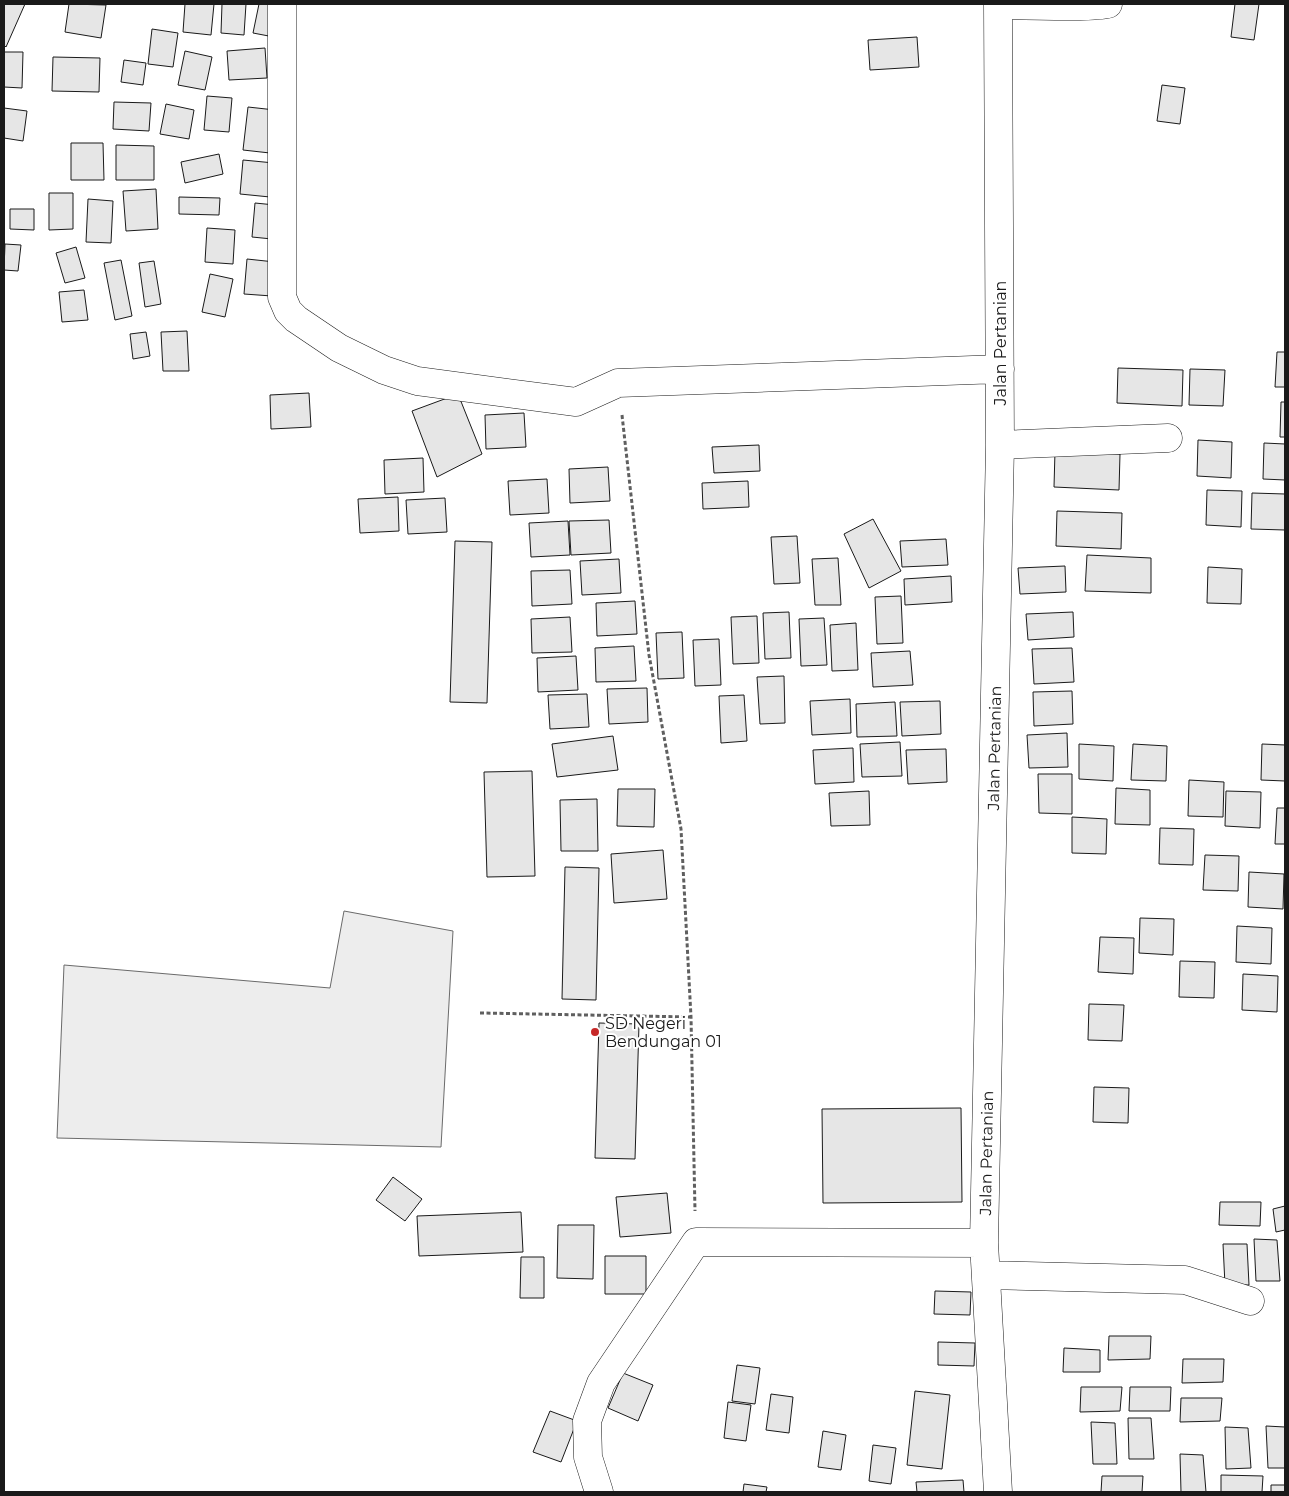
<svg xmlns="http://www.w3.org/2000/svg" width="1289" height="1496" font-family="Montserrat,sans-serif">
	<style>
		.built { fill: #ededed; stroke: #6a6a6a }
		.building { fill: #e6e6e6; stroke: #1a1a1a }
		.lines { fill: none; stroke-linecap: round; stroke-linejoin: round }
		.minor-casing { stroke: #1a1a1a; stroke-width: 29 }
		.path { stroke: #5f5f5f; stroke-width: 3; stroke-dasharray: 4 2.5; stroke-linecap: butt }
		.minor { stroke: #fff; stroke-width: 28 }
		.poi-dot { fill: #c62828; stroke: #fff; stroke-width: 2 }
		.labels { text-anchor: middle; stroke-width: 4; stroke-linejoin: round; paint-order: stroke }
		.street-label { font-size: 16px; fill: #1a1a1a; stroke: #fff }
		.poi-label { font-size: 16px; fill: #1a1a1a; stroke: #fff; text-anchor: start }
	</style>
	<rect width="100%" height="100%" fill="#fff"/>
	<!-- built -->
	<path class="built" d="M344,911L453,931L441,1147L57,1138L64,965L330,988Z"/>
	<!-- building -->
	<path class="building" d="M4,4H25L6,47L4,45Z
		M69,4L106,5L101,38L65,32Z
		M185,4H214L211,35L183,32Z
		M222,4H246L244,35L221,33Z
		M259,4H280L274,37L253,33Z
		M1235,4H1259L1254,40L1231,37Z
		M152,29L178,33L173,67L148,64Z
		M917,37L919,67L870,70L868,40Z
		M265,48L267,78L229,80L227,51Z
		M185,51L212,57L205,90L178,85Z
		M4,52H23L22,88L4,87Z
		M53,57L100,58L99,92L52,91Z
		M124,60L146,63L143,85L121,82Z
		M1162,85L1185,88L1180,124L1157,121Z
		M207,96L232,98L229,132L204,130Z
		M114,102L151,103L149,131L113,129Z
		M166,104L194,110L189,139L160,134Z
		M248,107L275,110L270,153L243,150Z
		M4,108L27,111L23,141L4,138Z
		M71,143H103L104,180H71Z
		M116,145L154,146V180H116Z
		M219,154L223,174L185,183L181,162Z
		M243,160L274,163L270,197L240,194Z
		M156,189L158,229L126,231L123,191Z
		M49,193H73V229L49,230Z
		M179,197L220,198L219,215L179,214Z
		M88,199L113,201L111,243L86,242Z
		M255,203L275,205L272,239L252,237Z
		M10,209H34V230L10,229Z
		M207,228L235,230L233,264L205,262Z
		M5,244L21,245L18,271L4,270Z
		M76,247L85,278L65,283L56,253Z
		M247,259L275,262L272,296L244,294Z
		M121,260L132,316L115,320L104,263Z
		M154,261L161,304L145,307L139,263Z
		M210,274L233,279L225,317L202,312Z
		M84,290L88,320L62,322L59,292Z
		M187,331L189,371H163L161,332Z
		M146,332L150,356L133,359L130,334Z
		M1277,352H1285V387H1275Z
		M1118,368L1183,370L1182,406L1117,403Z
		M1190,369L1225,370L1223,406L1189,405Z
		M309,393L311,427L271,429L270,395Z
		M458,394L482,454L437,477L412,411Z
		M1281,402H1285V437H1280Z
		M524,413L526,447L486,449L485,415Z
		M1198,440L1232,442L1231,478L1197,476Z
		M1264,443L1285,444V480L1263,479Z
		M759,445L760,471L714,473L712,447Z
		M1055,451L1120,454L1119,490L1054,487Z
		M423,458L424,492L385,494L384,460Z
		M608,467L610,501L570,503L569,469Z
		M547,479L549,513L510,515L508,481Z
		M748,481L749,507L703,509L702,483Z
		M1207,490L1242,491L1241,527L1206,525Z
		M1252,493L1285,494V530L1251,529Z
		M398,497L399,531L360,533L358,499Z
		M445,498L447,532L408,534L406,500Z
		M1057,511L1122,513L1121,549L1056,546Z
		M873,519L901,571L869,588L844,534Z
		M609,520L611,553L571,555L569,521Z
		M568,521L570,555L531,557L529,523Z
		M797,536L800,583L774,584L771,537Z
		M946,539L948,565L902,567L900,541Z
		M455,541L492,542L487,703L450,702Z
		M1087,555L1151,558V593L1085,591Z
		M838,558L841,605H815L812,559Z
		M619,559L621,593L582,595L580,561Z
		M1065,566L1066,592L1020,594L1018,568Z
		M1208,567L1242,569L1241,604L1207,603Z
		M570,570L572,604L532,606L531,571Z
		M951,576L952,602L905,605L904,579Z
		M901,596L903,643L877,644L875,597Z
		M635,601L637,634L597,636L596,603Z
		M789,612L791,658L765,659L763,613Z
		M1073,612L1074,637L1028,640L1026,614Z
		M757,616L759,663L733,664L731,617Z
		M570,617L572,652L532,653L531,619Z
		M824,618L827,665L801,666L799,619Z
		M856,623L858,670L832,671L830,625Z
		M682,632L684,678L658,679L656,633Z
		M719,639L721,685L695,686L693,640Z
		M634,646L636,681L596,682L595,648Z
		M1072,648L1074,682L1034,684L1032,649Z
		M910,651L913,685L873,687L871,653Z
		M576,656L578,690L538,692L537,658Z
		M784,676L785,723L760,724L757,677Z
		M647,688L648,722L609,724L607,689Z
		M1072,691L1073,724L1034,726L1033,692Z
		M587,694L589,727L550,729L548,695Z
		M744,695L747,741L721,743L719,696Z
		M850,699L851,733L812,735L810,701Z
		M940,701L941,734L902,736L900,702Z
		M895,702L897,736L857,737L856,704Z
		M1067,733L1068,767L1029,768L1027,735Z
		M613,736L618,770L557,777L552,744Z
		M900,742L902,776L862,777L860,744Z
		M1079,744L1114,746L1113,781L1079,779Z
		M1133,744L1167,746L1166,781L1131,780Z
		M1262,744L1285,745V781L1261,780Z
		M853,748L854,782L815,784L813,750Z
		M946,749L947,782L908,784L906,750Z
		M532,771L535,876L487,877L484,772Z
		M1038,774H1072V814L1039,813Z
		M1189,780L1224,782L1223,817L1188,816Z
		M1116,788L1150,790V825L1115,824Z
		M618,789H655L654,827L617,826Z
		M869,791L870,825L831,826L829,793Z
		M1226,791L1261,792L1260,828L1225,826Z
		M597,799L598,851H561L560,800Z
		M1277,808H1285V844H1275Z
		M1072,817L1107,819L1106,854L1072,853Z
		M1160,828L1194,829L1193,865L1159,864Z
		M663,850L667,899L614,903L611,854Z
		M1205,855L1239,856L1238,891L1203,890Z
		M565,867L599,868L596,1000L562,999Z
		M1249,872L1284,874L1283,909L1248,907Z
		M1140,918L1174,919L1173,955L1139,953Z
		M1237,926L1272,928L1271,964L1236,962Z
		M1100,937L1134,938L1133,974L1098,972Z
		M1180,961L1215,962L1214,998L1179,997Z
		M1243,974L1278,976L1277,1012L1242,1010Z
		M1089,1004L1124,1005L1122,1041L1088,1040Z
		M599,1023L639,1024L635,1159L595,1158Z
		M1094,1087L1129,1088L1128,1123L1093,1122Z
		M961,1108L962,1202L823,1203L822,1109Z
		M393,1177L422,1199L405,1221L376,1200Z
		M667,1193L671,1233L620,1237L616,1197Z
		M1220,1202H1261L1260,1226L1219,1225Z
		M1285,1206V1230L1276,1232L1273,1209Z
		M521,1212L523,1252L419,1256L417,1216Z
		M558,1225H594L593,1279L557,1278Z
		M1254,1239L1277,1240L1280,1281H1256Z
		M1223,1244H1247L1249,1285H1225Z
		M605,1256H646V1294H605Z
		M521,1257H544V1298H520Z
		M935,1291L971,1292L970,1315L934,1314Z
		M1109,1336H1151L1150,1359L1108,1360Z
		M938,1342L975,1343L974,1366L938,1365Z
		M1064,1348L1100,1350V1372H1063Z
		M1183,1359H1224L1223,1382L1182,1383Z
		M737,1365L760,1368L755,1404L732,1401Z
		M623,1373L653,1385L638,1421L608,1408Z
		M1081,1387H1122L1120,1411L1080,1412Z
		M1130,1387H1171L1170,1411H1129Z
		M915,1391L950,1395L942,1469L907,1465Z
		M771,1394L793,1397L789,1433L766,1430Z
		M1181,1398H1222L1220,1421L1180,1422Z
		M728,1402L751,1405L746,1441L724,1438Z
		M550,1411L577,1421L561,1462L533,1452Z
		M1128,1418H1151L1154,1459H1129Z
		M1091,1422L1115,1423L1117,1464H1093Z
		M1266,1426L1285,1427V1468H1268Z
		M1225,1427L1248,1428L1251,1468L1226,1469Z
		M823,1431L846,1435L841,1470L818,1467Z
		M873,1445L896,1448L891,1484L869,1481Z
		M1180,1454L1203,1455L1206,1492H1181Z
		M1221,1475L1263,1476L1262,1492H1221Z
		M1102,1476H1143L1142,1492H1101Z
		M963,1480L964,1492H917L916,1482Z
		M744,1484L767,1487L766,1492H743Z
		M1271,1485H1285V1492H1271Z"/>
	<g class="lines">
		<defs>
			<path id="minor" d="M282,4V297L288,311L296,319L339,348L384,370L417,381L576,402L618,383L1000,369
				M998,5C1013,5 1101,8 1108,4
				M1000,445L1168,438
				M986,1275L1185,1280L1250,1301
				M599,1492L588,1457L587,1421L601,1383L696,1242L984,1243
				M998,1492L984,1243L1000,445L998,4"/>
		</defs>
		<!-- minor casing -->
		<use href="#minor" class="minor-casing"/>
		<!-- path -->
		<path class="path" d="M622,415L649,655L681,829L691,1017L695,1211
			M480,1013L691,1017"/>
		<!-- minor -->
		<use href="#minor" class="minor"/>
	</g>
	<!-- markers -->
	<circle class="poi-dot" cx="595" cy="1032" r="5"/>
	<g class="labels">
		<!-- street labels -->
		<g class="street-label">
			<text transform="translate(1000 343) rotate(-90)" y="6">Jalan Pertanian</text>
			<text transform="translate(994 748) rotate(-89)" y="6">Jalan Pertanian</text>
			<text transform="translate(986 1153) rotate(-89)" y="6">Jalan Pertanian</text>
		</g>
		<!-- poi labels -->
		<g class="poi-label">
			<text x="605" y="1029">SD Negeri<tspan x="605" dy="18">Bendungan 01</tspan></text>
		</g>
	</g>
	<!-- border -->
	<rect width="1289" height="1496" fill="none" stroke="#1a1a1a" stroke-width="10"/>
</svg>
